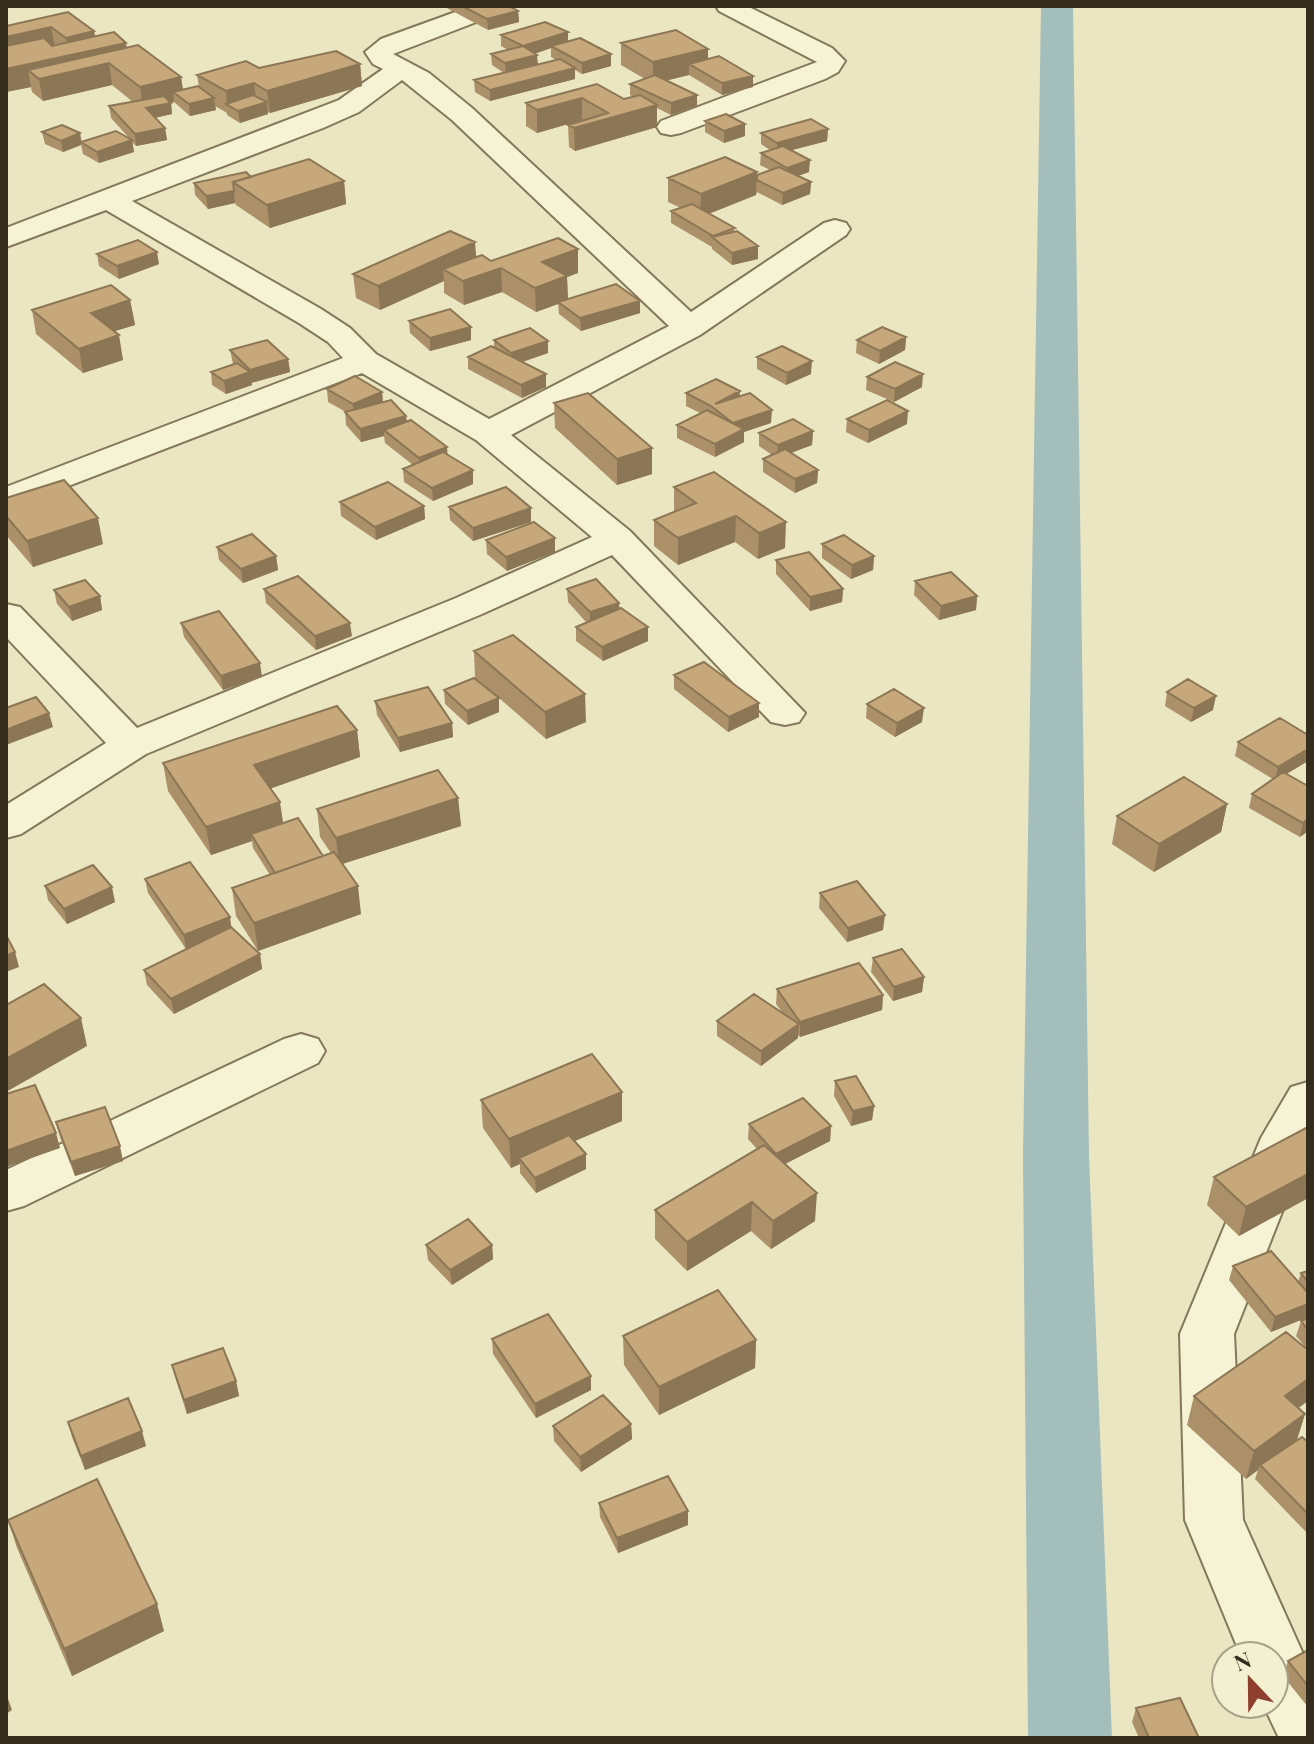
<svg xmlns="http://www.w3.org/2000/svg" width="1314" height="1744" font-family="'Playfair Display',serif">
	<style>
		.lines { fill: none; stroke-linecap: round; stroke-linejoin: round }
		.canal { fill: #a4bebb; fill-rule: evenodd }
		.street-casing { stroke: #83785a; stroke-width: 4 }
		.street { fill: #f6f3d4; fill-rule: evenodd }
		.wall { fill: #ab9069; fill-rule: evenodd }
		.shaded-wall { fill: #8b7655 }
		.building { fill: #c7a87a; stroke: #8b7655; stroke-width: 2 }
	</style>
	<rect width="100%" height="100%" fill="#ebe6c2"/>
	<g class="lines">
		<!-- canal -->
		<path class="canal" d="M1041,6H1073L1089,1156L1112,1738H1028L1023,1156Z"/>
		<defs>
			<path id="street" d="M472,6H508L505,11L393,54L429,73L472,108L691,312L824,223L835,220L846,223L850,229L846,235L700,335L511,435L630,531L805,713L799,722L785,725L771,722L612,555L482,614L146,754L21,834L6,838V805L106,743L6,637V604L20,607L137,728L456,598L592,537L476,440L362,373L6,510V487L343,358L328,342L299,323L106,210L6,247V228L339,100L383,69L373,64L365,52L381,39ZM402,80L452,120L669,326L489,419L376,354L350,328L321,309L132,201L323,128L359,112Z
				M716,6H747L832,48L845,61L838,72L825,79L681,133L671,135L661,133L657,127L661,121L817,62L719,11Z
				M301,1034L318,1039L325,1051L318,1063L24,1206L6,1211V1170L284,1039Z
				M1308,1082V1146L1234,1334L1243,1520L1308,1665V1738H1279L1263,1704H1274V1656H1241L1185,1520L1180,1334L1261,1138L1291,1087Z"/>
		</defs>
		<!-- street casing -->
		<use href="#street" class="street-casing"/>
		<!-- street -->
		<use href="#street" class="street"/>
	</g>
	<!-- wall -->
	<path class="wall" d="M445,6H509L518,11L519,22L488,30L445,7Z
		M68,12L94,31L95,36L127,47L181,77L183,89L199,87L197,75L259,68L360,64L362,86L270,113L268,112V114L240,123L227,115V113L215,106L216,110L190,116L174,102L171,103L172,114L155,118L165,128L167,140L136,146L132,142L134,152L99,163L83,154L81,145L63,152L45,144L42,132L80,133L82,142L130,139L111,118L109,106L133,102L112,85L43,101L32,92L31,87L6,92V26Z
		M568,32V41L611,54V66L582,74L575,70V79L490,101L475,92L474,80L504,73L492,65L491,54L508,50L501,46V35ZM551,48V57L556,60L538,64L535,54Z
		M621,43L708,59L753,87L722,95L689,75L666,80L697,106L671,115L657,108V127L575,151L569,147L568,125L583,120H582L537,133L526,126V103L597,84L624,99L633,97L630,95V84L645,79L621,65Z
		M705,121L745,124V136L724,143L705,132Z
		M828,129L827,141L791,150L809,172L798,176L811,182L810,194L782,205L757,192L756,195L709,214L758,246V259L732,265L712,249V247L671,223V211L681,208L668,202V178L757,172V175L770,170L760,165L761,153L770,150L761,144V133Z
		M251,177L344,181L346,204L270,228L236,205L235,203L208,209L195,195L194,183Z
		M578,249V273L567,277L568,299L640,301V313L581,331L559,314L558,304L536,312L502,292L464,305L444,293V281L380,310L356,298L353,274L476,257L491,261Z
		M97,254L159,264L119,279L99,266Z
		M130,300L135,325L114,331L123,360L83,373L36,334L32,310Z
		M409,321L471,340L430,351L410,333Z
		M906,337L905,350L879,364L856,353L857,340Z
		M494,340L548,341V353L523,362L546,374V387L522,398L468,369V357L494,347Z
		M230,350L288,359L290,372L251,383L252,385L226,394L212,385L211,372L233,364Z
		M757,357L811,374L786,385L757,369Z
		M867,377L922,387L894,402L866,390Z
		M327,389L382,392L383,402L406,416L407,421L448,455L473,484L433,501L404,482L403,469L413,465L385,443L384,436L361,442L346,425L345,412H346L328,402Z
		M686,393L740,397L771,423L744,432V442L715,457L677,438V425L700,413L686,406Z
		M554,403L652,448V474L617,485L555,428Z
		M847,419L907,424L868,443L846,432Z
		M813,431L812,445L791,453L818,470L817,483L795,493L763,472V459L772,455L759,446V433Z
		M714,472L785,548L758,559L735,542L678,565L654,546V520L674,512V487Z
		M6,498L103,544L33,567L6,535Z
		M340,502L424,506L425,519L376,540L341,516Z
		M449,507L531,508V522L473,541L450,520Z
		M486,540L555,552L507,571L487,554Z
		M822,544L874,556L873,570L851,579L822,558Z
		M217,547L276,556L278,570L243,583L219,560Z
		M776,560L843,589L842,602L810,611L776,574Z
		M915,581L977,596L976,610L939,620L914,595Z
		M264,589L352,636L316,650L266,603Z
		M567,589L620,608L648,627V641L603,661L576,641V627L586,622L568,602Z
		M54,590L100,596L102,610L72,621L57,604Z
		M181,623L262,677L223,690L184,637Z
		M474,651L586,722L546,739L499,698V712L468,725L445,704L444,690L475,678Z
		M674,675L759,717L728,732L674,689Z
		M1167,692L1213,710L1191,722L1165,706Z
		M375,701L452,723L453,737L400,752L377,715Z
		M867,704L922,722L895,737L866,718Z
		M357,730L360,757L271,788L283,823L323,856L331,853L320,837L317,809L458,798L461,826L342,864L361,914L258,951L236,916L232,888L270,875L253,848L252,841L211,855L168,791L163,763Z
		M1238,742L1308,761L1286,774L1308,831L1300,837L1249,808L1252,794L1273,779L1235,756Z
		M1227,804L1221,832L1154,872L1112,844L1117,816Z
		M145,879L231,927L260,954L262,969L174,1014L147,985L144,970L186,949L148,893Z
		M45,886L115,902L67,924L48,900Z
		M820,893L883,930L847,942L819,908Z
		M873,958L924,977L922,992L893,1001L871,972Z
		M777,989L883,995L882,1010L800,1037L798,1035V1038L761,1066L717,1036V1021L782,1012L776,1004Z
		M835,1081L874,1106L872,1120L851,1126L834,1096Z
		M622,1092V1121L574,1141L586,1169L536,1193L520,1173V1164L511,1168L483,1128L481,1100Z
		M56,1122L123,1161L75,1176L60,1137Z
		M749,1124L831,1126L830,1141L785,1164L815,1221L771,1249L751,1231L687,1271L655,1239V1210L757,1149L748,1139Z
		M1308,1127V1198L1239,1236L1207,1205L1214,1177Z
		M426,1245H492L493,1259L452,1285L428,1260Z
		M1233,1266L1298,1282L1301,1273L1308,1271V1317L1271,1332L1229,1280Z
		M1308,1318V1350L1296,1336L1301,1321Z
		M623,1336L756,1340L755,1368L659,1415L624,1365Z
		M492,1339L591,1390L536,1418L493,1354Z
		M172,1365L236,1381L239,1396L187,1414L176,1380Z
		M1194,1396L1298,1408L1305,1414L1297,1440L1308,1442V1531L1306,1532L1255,1479L1258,1470L1246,1479L1187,1425Z
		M68,1422L146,1446L85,1470L72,1437Z
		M631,1424L632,1439L581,1472L554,1441L553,1426Z
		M599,1503L688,1525L618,1553L600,1517Z
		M8,1520L164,1631L72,1676L17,1548Z
		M1308,1650V1707L1283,1676L1288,1661Z
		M1136,1708L1199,1738H1139L1132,1722Z"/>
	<!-- shaded-wall -->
	<path class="shaded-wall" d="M518,11L519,22L488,30L487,19Z
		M51,27L55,48L6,60V37Z
		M94,31L97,49L126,43L130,65L109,63L112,85L43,101L39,79L28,70L31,87L6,92V69L69,56L66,38Z
		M568,32V43L551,46V48L524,57L523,46Z
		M708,49V70L689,64V75L653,84V62Z
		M611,54V66L582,74V63Z
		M537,55L538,67L506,74L505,63Z
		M360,64L362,86L270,113L267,91Z
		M575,68V79L490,101V90Z
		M753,76V87L722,95V83Z
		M181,77L184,99L173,92L174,102L171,103L172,114L148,119L143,109L140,87Z
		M254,83L257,105H227L226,91Z
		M697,95V106L671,115V103Z
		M214,98L216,110L190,116L189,104Z
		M582,98V120L537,133V110Z
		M267,102L268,114L240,123L238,111Z
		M657,105V127L575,151L574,128Z
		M745,124V136L724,143V131Z
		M165,128L167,140L136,146L135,134Z
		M828,129L827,141L777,154V143Z
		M80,133L81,145L63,152L61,141Z
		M132,140L134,152L99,163L97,152Z
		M810,160L809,172L786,180L787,168Z
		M757,172L756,195L700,217L701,194Z
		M344,181L346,204L270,228L267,205Z
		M811,182L810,194L782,205L783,193Z
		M234,191L235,203L208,209L206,196Z
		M475,242L477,266L443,269L444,281L380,310L378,286Z
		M758,246V259L732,265V253Z
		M578,249V273L567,277L568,301L558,302V304L536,312L535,288L542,262Z
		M157,252L159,264L119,279L117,266Z
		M501,268L502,292L464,305L463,281Z
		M130,300L135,325L96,337L91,313Z
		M640,301V313L581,331L580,318Z
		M471,327V340L430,351V338Z
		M119,335L123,360L83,373L79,349Z
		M906,337L905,350L879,364L880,351Z
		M548,341V353L512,365L511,353Z
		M288,359L290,372L251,383L250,370Z
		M812,361L811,374L786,385L787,373Z
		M250,372L252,385L226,394L224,381Z
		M546,374V387L522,398L521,385Z
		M923,374L922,387L894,402L895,389Z
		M740,391L739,404H715Z
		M382,392L383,405L355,417L353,404Z
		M772,410L771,423L744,432V442L715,457V444L733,423Z
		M908,411L907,424L868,443L869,430Z
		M406,416L407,429L384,430V436L361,442L360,429Z
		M813,431L812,445L777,458L778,445Z
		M447,447L448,461L420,471L419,458Z
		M652,448V474L617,485V459Z
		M473,470V484L433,501L432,488Z
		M818,470L817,483L795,493V479Z
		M424,506L425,519L376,540L375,527Z
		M531,508V522L473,541V528Z
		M736,516L735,542L678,565V538Z
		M98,518L103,544L33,567L27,541Z
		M786,522L785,548L758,559L759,533Z
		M555,538V552L507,571L506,557Z
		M276,556L278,570L243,583L241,569Z
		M874,556L873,570L851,579L852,565Z
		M843,589L842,602L810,611V597Z
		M100,596L102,610L72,621L69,607Z
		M977,596L976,610L939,620L941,606Z
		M619,603L620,617L590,626V612Z
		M350,623L352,636L316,650L315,636Z
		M648,627V641L603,661L602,647Z
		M260,663L262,677L223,690L221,676Z
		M585,694L586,722L546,739L545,712Z
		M1216,696L1213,710L1191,722L1194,708Z
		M499,698V712L468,725L467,711Z
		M759,703V717L728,732L729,717Z
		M924,708L922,722L895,737L897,723Z
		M49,713L53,727L6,745V730Z
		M452,723L453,737L400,752L398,738Z
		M357,730L360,757L258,793L254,765Z
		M1308,749V761L1275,781L1278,767Z
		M458,798L461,826L339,865L336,838Z
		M280,802L284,829L251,834L252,841L211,855L206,827Z
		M1227,804L1221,832L1154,872L1159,844Z
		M1308,819V831L1300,837L1303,823Z
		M358,886L361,914L258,951L254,923Z
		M112,887L115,902L67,924L64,909Z
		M885,915L883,930L847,942L848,928Z
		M230,917L232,932L186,950L184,935Z
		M15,952L19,967L6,972V956Z
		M260,954L262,969L174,1014L171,999Z
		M924,977L922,992L893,1001L894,987Z
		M883,995L882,1010L800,1037V1022Z
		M81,1018L87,1046L6,1092V1059Z
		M799,1024L798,1038L761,1066V1051Z
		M622,1092V1121L523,1163L519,1158L520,1164L511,1168L509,1139Z
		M874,1106L872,1120L851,1126L853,1111Z
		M831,1126L830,1141L775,1169L776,1154Z
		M56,1133L60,1148L6,1167V1151Z
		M120,1146L123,1161L75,1176L71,1162Z
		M586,1154V1169L536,1193L535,1178Z
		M1308,1174V1198L1239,1236L1246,1207Z
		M817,1193L815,1221L771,1249L773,1221Z
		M752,1202L751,1231L687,1271V1242Z
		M492,1245L493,1259L452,1285L450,1270Z
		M1308,1304V1317L1271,1332L1275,1317Z
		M756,1340L755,1368L659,1415V1387Z
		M591,1376V1390L536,1418L535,1404Z
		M1308,1379V1401L1277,1424L1285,1396Z
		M236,1381L239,1396L187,1414L184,1400Z
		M1305,1414L1296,1442L1260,1465L1258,1470L1246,1479L1254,1451Z
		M631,1424L632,1439L581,1472L580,1457Z
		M142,1431L146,1446L85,1470L81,1456Z
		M688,1511V1525L618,1553L617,1538Z
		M157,1604L164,1631L72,1676L64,1649Z
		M6,1693L12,1710L6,1714Z"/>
	<!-- building -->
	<path class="building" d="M462,6H509L518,11L487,19Z
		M68,12L94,31L66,38L51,27L6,37V26Z
		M545,22L568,32L523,46L501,35Z
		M676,30L708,49L653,62L621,43Z
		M114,32L126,43L6,69V46L44,38L52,46Z
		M580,38L611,54L582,63L551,46Z
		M138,45L181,77L140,87L109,63L39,79L28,70Z
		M523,46L537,55L505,63L491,54Z
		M336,51L360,64L267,91L254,83L226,91L197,75L246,61L259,68Z
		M719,56L753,76L722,83L689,64Z
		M560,59L575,68L490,90L474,80Z
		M655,75L697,95L671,103L630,84Z
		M597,84L624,99L640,95L657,105L574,128L568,125L608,113L582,98L537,110L526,103Z
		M198,86L214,98L189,104L173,92Z
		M253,95L267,102L238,111L226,104Z
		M164,96L171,103L146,108L165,128L135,134L109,106Z
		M726,114L745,124L724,131L705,121Z
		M811,119L828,129L777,143L761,133Z
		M62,125L80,133L61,141L42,132Z
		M116,131L132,140L97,152L81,142Z
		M783,146L810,160L787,168L761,153Z
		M725,157L757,172L701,194L668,178Z
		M309,159L344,181L267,205L233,182Z
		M779,167L811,182L783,193L757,180V175Z
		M246,172L251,177L233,182L234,191L206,196L194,183Z
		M692,204L735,228L713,236L671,211Z
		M450,231L475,242L378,286L353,274Z
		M737,231L758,246L732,253L712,237Z
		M558,238L578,249L542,262L567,276L535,288L501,268L463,281L443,269L482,255L491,261Z
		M138,240L157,252L117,266L97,254Z
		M616,284L640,301L580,318L558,302Z
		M111,285L130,300L91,313L119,335L79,349L32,310Z
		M450,309L471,327L430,338L409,321Z
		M882,327L906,337L880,351L857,340Z
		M530,328L548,341L511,353L494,340Z
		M267,340L288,359L250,370L230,350Z
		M491,346L546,374L521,385L468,357Z
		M782,346L812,361L787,373L757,357Z
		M895,362L923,374L895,389L867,377Z
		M237,363L250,372L224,381L211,372Z
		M355,376L382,392L353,404L327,389Z
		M716,379L740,391L715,404L750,393L772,410L733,423L711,406L686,393Z
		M588,393L652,448L617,459L554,403Z
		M391,400L406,416L360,429L345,412Z
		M887,400L908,411L869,430L847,419Z
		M707,410L744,429L715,444L677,425Z
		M793,419L813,431L778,445L759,433Z
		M411,420L447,447L419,458L384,430Z
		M785,449L818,470L795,479L763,459Z
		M443,452L473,470L432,488L403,469Z
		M714,472L786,522L759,533L736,516L678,538L654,520L696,503L674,487Z
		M64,480L98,518L27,541L6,516V498Z
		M388,482L424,506L375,527L340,502Z
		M506,487L531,508L473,528L449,507Z
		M534,522L555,538L506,557L486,540Z
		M252,534L276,556L241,569L217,547Z
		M844,535L874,556L852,565L822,544Z
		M809,552L843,589L810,597L776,560Z
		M951,572L977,596L941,606L915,581Z
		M298,576L350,623L315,636L264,589Z
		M596,579L619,603L590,612L567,589Z
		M85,580L100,596L69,607L54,590Z
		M621,608L648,627L602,647L576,627Z
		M219,611L260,663L221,676L181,623Z
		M513,635L585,694L545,712L474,651Z
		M704,662L759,703L729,717L674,675Z
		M474,678L499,698L467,711L444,690Z
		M1188,679L1216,696L1194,708L1167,692Z
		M428,687L452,723L398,738L375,701Z
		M894,689L924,708L897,723L867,704Z
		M36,697L49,713L6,730V708Z
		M337,706L357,730L254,765L280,802L206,827L163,763Z
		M1280,718L1308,735V749L1278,767L1238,742Z
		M438,770L458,798L336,838L317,809Z
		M1283,772L1308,786V819L1303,823L1252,794Z
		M1184,777L1227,804L1159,844L1117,816Z
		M298,818L323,856L275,873L251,834Z
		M334,852L358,886L254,923L232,888Z
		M190,862L230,917L184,935L145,879Z
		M93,865L112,887L64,909L45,886Z
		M857,881L885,915L848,928L820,893Z
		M231,927L260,954L171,999L144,970Z
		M6,935L15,952L6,956Z
		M902,949L924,977L894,987L873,958Z
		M859,963L883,995L800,1022L777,989Z
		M44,984L81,1018L6,1059V1005Z
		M754,994L799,1024L761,1051L717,1021Z
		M592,1054L622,1092L509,1139L481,1100Z
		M856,1076L874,1106L853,1111L835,1081Z
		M35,1085L56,1133L6,1151V1094Z
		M803,1098L831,1126L776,1154L749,1124Z
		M105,1107L120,1146L71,1162L56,1122Z
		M1308,1127V1174L1246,1207L1214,1177Z
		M569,1135L586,1154L535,1178L519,1158Z
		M764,1145L817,1193L773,1221L752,1202L687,1242L655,1210Z
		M468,1219L492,1245L450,1270L426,1245Z
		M1271,1251L1308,1293V1304L1275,1317L1233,1266Z
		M1308,1271V1282L1301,1273Z
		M718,1290L756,1340L659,1387L623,1336Z
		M548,1314L591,1376L535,1404L492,1339Z
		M1308,1318V1330L1301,1321Z
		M1286,1332L1308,1350V1379L1285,1396L1305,1414L1254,1451L1194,1396Z
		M223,1348L236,1381L184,1400L172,1365Z
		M603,1395L631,1424L580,1457L553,1426Z
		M128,1398L142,1431L81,1456L68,1422Z
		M1302,1437L1308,1442V1514L1260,1465Z
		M668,1476L688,1511L617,1538L599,1503Z
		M97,1479L157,1604L64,1649L8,1520Z
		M1308,1650V1686L1288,1661Z
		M1180,1698L1199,1738H1149L1136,1708Z"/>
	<!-- border -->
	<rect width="1314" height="1744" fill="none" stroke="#342d1e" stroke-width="16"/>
	<!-- north arrow -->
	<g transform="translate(1250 1680) rotate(338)"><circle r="38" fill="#f3efd1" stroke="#a7a189" stroke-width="2"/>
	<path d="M0-6L14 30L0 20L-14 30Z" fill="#8f3f2e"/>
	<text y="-12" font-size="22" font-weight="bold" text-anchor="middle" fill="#342d1e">N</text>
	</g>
</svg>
